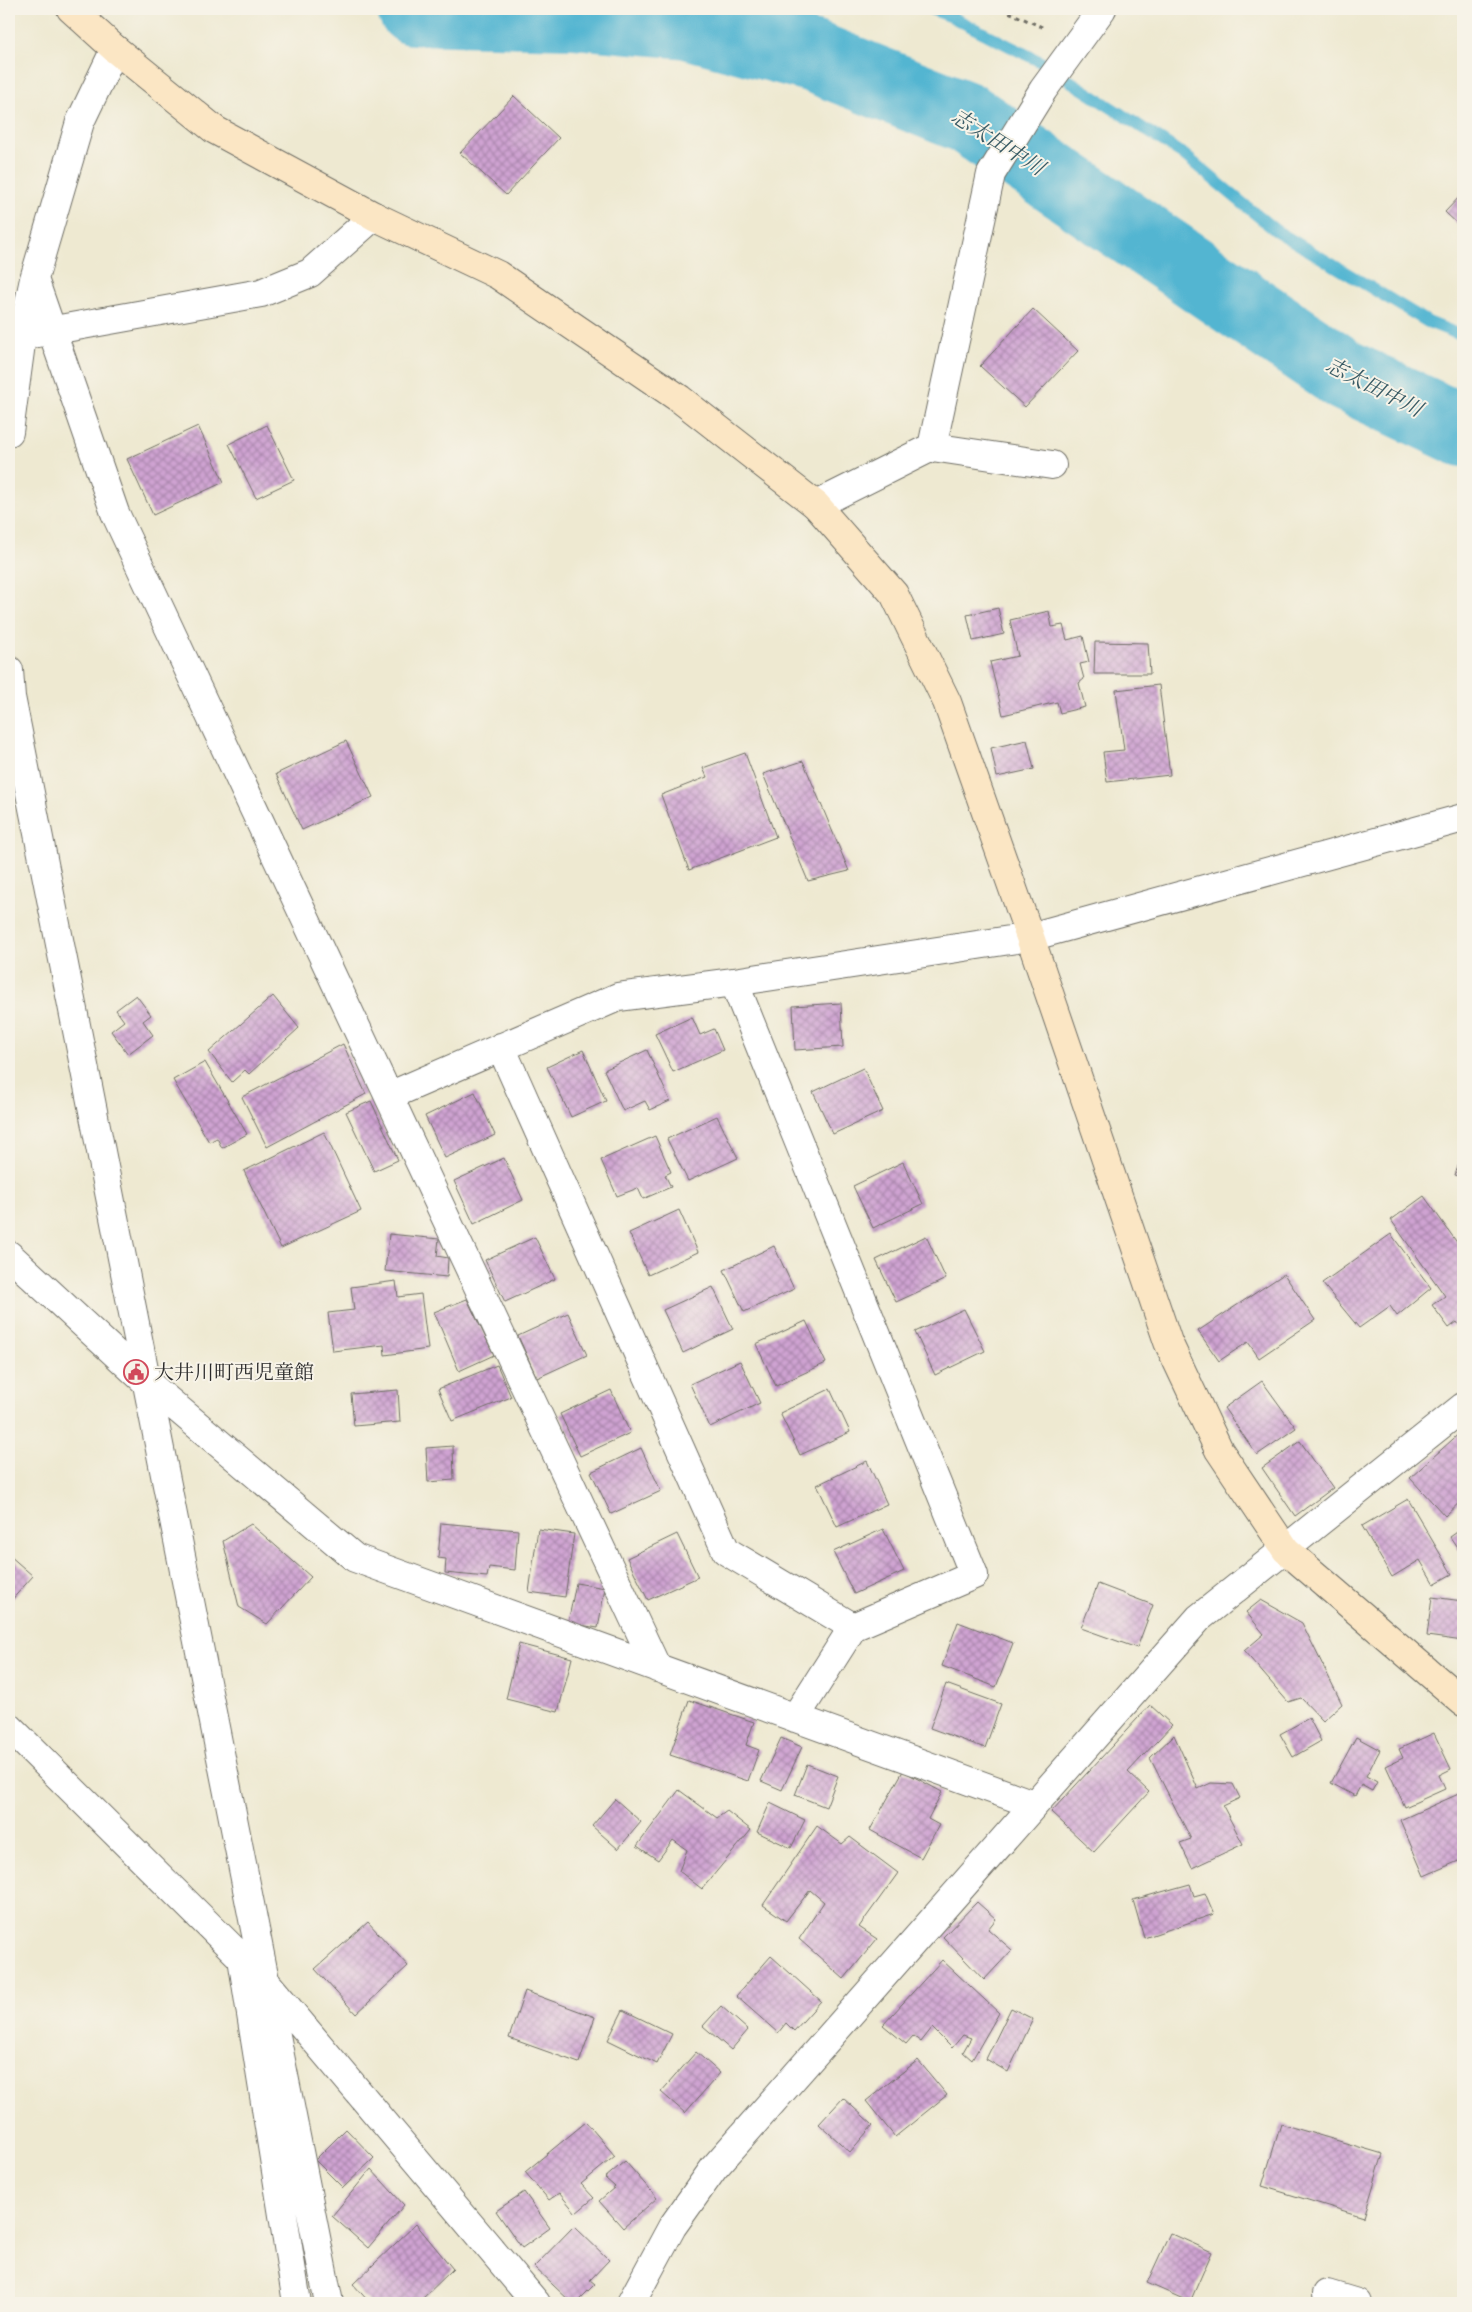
<svg xmlns="http://www.w3.org/2000/svg" width="1472" height="2312" font-family="Vollkorn,'Noto Serif JP',serif">
	<style>
		.lines { fill: none; stroke-linecap: round; stroke-linejoin: round }
		.stream { stroke: #52b5d1; stroke-width: 12 }
		.river { stroke: #52b5d1; stroke-width: 72 }
		.building { fill: url(#building-cross-hatch) }
		.street-casing { stroke: #6f6e65; stroke-width: 30 }
		.secondary-casing { stroke: #6f6e65; stroke-width: 30 }
		.path { stroke: #6f6e65; stroke-width: 3; stroke-dasharray: 4 4; stroke-linecap: butt }
		.street { stroke: #fff; stroke-width: 28 }
		.secondary { stroke: #fbe6c4; stroke-width: 28 }
		.labels { text-anchor: middle; stroke-width: 4; stroke-linejoin: round; paint-order: stroke }
		.poi-label { font-size: 20px; fill: #2b2b2b; stroke: #f7f3e8; text-anchor: start }
		.water-label { font-size: 21px; font-style: italic; fill: #395b65; stroke: #f7f3e8 }
	</style>
	<defs>
		<pattern id="building-cross-hatch" width="8" height="8" patternUnits="userSpaceOnUse" patternTransform="scale(1.25)"><rect width="8" height="8" fill="#cfa3d2"/><path d="M0 0l8 8M0 8l8-8" fill="none" stroke="#a885ab"/></pattern>
	</defs>
	<rect width="100%" height="100%" fill="#f7f3e8"/>
	<filter id="ink" filterUnits="userSpaceOnUse"><feTurbulence type="fractalNoise" baseFrequency=".02" numOctaves="2"/><feDisplacementMap in="SourceGraphic" scale="10" xChannelSelector="R" yChannelSelector="G"/><feConvolveMatrix kernelMatrix="1 2 1 2 8 2 1 2 1" color-interpolation-filters="sRGB"/></filter>
	<filter id="wash" filterUnits="userSpaceOnUse"><feTurbulence type="fractalNoise" baseFrequency=".0096" numOctaves="4" result="noise"/><feDisplacementMap in="SourceGraphic" scale="20" xChannelSelector="R" yChannelSelector="G"/><feGaussianBlur stdDeviation="1.12" result="paint"/><feColorMatrix in="noise" values="0 0 0 0 0 0 0 0 0 0 0 0 0 0 0 0 0 1.4 0 .05"/><feComposite in="paint" operator="in"/></filter>
	<g filter="url(#wash)">
		<rect width="100%" height="100%" fill="#eee9d1"/>
		<g class="lines">
			<!-- stream -->
			<path class="stream" d="M931,9L950,16L1039,61L1183,154L1275,230L1428,322L1463,336"/>
			<!-- river -->
			<path class="river" d="M413,9L573,13L687,23L814,57L965,117L1346,376L1463,431"/>
		</g>
		<g id="blocks">
			<!-- building -->
			<path class="building" d="M514,96L559,138L506,195L460,153Z
				M1463,193V229L1445,212Z
				M1033,309L1078,351L1025,407L980,366Z
				M267,425L294,480L256,498L229,444Z
				M198,426L224,482L153,515L127,459Z
				M998,608L1004,634L973,641L967,615Z
				M1049,611L1052,627L1063,625L1067,640L1083,636L1089,662L1080,664L1084,679L1079,683L1085,707L1060,713L1057,702L1003,715L990,662L1018,656L1010,620Z
				M1095,642L1148,643L1150,674H1094Z
				M1159,685L1170,775L1107,782L1103,752L1124,750L1116,690Z
				M1027,740L1034,769L997,777L991,748Z
				M346,741L373,797L302,830L276,774Z
				M745,753L776,837L689,870L661,795L707,777L703,768Z
				M803,761L849,871L808,881L763,774Z
				M136,995L151,1015L143,1021L153,1035L128,1054L111,1031L124,1021L116,1010Z
				M273,996L299,1028L249,1074L245,1070L232,1082L209,1052Z
				M841,1003L843,1047L795,1050L793,1006Z
				M692,1017L700,1035L714,1029L723,1050L673,1072L655,1034Z
				M343,1044L366,1094L267,1147L242,1097Z
				M583,1050L606,1101L571,1117L547,1067Z
				M647,1050L670,1101L650,1110L645,1101L623,1111L604,1070Z
				M205,1062L247,1134L222,1148L217,1138L209,1142L173,1080Z
				M863,1068L883,1111L833,1134L813,1092Z
				M475,1092L495,1135L445,1158L425,1116Z
				M371,1101L398,1160L374,1171L346,1112Z
				M717,1116L738,1158L688,1181L667,1139Z
				M324,1132L361,1211L281,1248L244,1171Z
				M655,1136L671,1172L665,1175L671,1187L643,1199L638,1188L617,1196L601,1160Z
				M1463,1152V1177L1455,1175Z
				M504,1158L523,1200L474,1224L454,1181Z
				M903,1162L923,1204L873,1228L853,1186Z
				M1424,1196L1463,1251V1331L1457,1322L1449,1328L1432,1305L1445,1296L1391,1220Z
				M679,1210L698,1252L648,1275L629,1233Z
				M389,1234L439,1239L437,1256L448,1258L447,1277L385,1271Z
				M1391,1234L1431,1288L1397,1316L1390,1306L1359,1328L1322,1283Z
				M926,1236L946,1279L896,1302L876,1260Z
				M535,1237L555,1279L505,1302L485,1260Z
				M774,1246L794,1289L744,1312L724,1270Z
				M1284,1274L1315,1320L1259,1358L1248,1342L1219,1361L1198,1331Z
				M396,1281L398,1297L421,1294L428,1349L385,1355L384,1345L333,1351L328,1313L354,1310L351,1287Z
				M713,1287L733,1329L683,1353L663,1310Z
				M467,1299L494,1355L459,1371L434,1312Z
				M964,1309L985,1351L935,1375L915,1332Z
				M568,1313L587,1355L537,1378L518,1336Z
				M806,1321L826,1363L776,1386L756,1344Z
				M740,1361L760,1403L710,1427L690,1384Z
				M497,1365L511,1397L452,1421L438,1389Z
				M1262,1381L1296,1428L1257,1455L1224,1408Z
				M830,1389L850,1432L800,1455L780,1413Z
				M398,1390L400,1422L354,1426L351,1394Z
				M611,1390L630,1433L580,1456L560,1414Z
				M1463,1430V1499L1445,1516L1410,1478Z
				M1300,1441L1333,1488L1295,1516L1262,1468Z
				M453,1446L454,1480L428,1482L426,1448Z
				M641,1448L661,1491L611,1514L591,1472Z
				M867,1461L887,1504L837,1527L817,1485Z
				M1408,1499L1452,1574L1434,1584L1420,1560L1392,1577L1362,1526Z
				M441,1523L518,1530L515,1570L489,1567L487,1577L445,1573L446,1559L438,1558Z
				M251,1524L311,1577L267,1624L239,1607L223,1541Z
				M1463,1528V1556L1450,1537Z
				M538,1529L574,1534L565,1597L529,1592Z
				M883,1529L904,1571L854,1594L833,1552Z
				M677,1534L698,1577L648,1600L627,1558Z
				M9,1555L33,1576L9,1603Z
				M576,1583L605,1588L598,1628L568,1623Z
				M1098,1584L1153,1605L1137,1648L1081,1628Z
				M1432,1597L1463,1601V1641L1427,1636Z
				M1261,1600L1302,1623L1342,1704L1323,1721L1301,1698L1288,1702L1244,1651L1264,1634L1246,1612Z
				M958,1622L1013,1643L996,1687L942,1666Z
				M519,1644L572,1658L558,1712L506,1699Z
				M946,1684L1001,1704L985,1748L930,1728Z
				M689,1700L754,1722L746,1745L759,1750L748,1781L670,1755Z
				M1150,1705L1172,1725L1128,1772L1149,1792L1094,1852L1051,1812Z
				M1309,1718L1321,1741L1293,1757L1280,1734Z
				M1434,1733L1451,1769L1439,1775L1445,1789L1405,1807L1386,1766L1403,1758L1399,1749Z
				M1174,1735L1198,1789L1211,1783L1233,1784L1240,1798L1223,1806L1243,1844L1192,1868L1180,1843L1191,1839L1150,1758Z
				M1356,1737L1380,1750L1366,1776L1377,1782L1372,1791L1361,1785L1355,1796L1331,1783Z
				M781,1738L802,1747L782,1790L761,1781Z
				M807,1764L838,1776L826,1807L795,1795Z
				M903,1771L942,1792L928,1819L939,1825L921,1858L870,1830Z
				M679,1790L717,1818L727,1811L751,1830L702,1889L679,1871L687,1850L673,1840L658,1860L637,1846Z
				M1463,1792V1859L1424,1876L1400,1820Z
				M615,1799L641,1822L618,1849L592,1826Z
				M770,1803L805,1820L791,1848L757,1832Z
				M817,1826L842,1844L850,1837L898,1873L859,1927L877,1939L844,1979L799,1939L824,1902L810,1890L786,1921L763,1905Z
				M1190,1884L1194,1896L1205,1893L1214,1914L1144,1938L1133,1900Z
				M977,1902L996,1919L988,1929L1012,1950L984,1980L943,1937Z
				M368,1922L408,1966L356,2014L315,1969Z
				M771,1956L821,2001L794,2031L786,2023L778,2033L736,1996Z
				M942,1960L999,2013L972,2060L963,2052L971,2038L963,2035L952,2048L932,2028L921,2042L913,2036L906,2044L883,2025Z
				M525,1991L595,2017L579,2063L509,2038Z
				M721,2006L748,2030L731,2050L703,2026Z
				M1011,2008L1033,2019L1008,2072L986,2059Z
				M623,2010L672,2034L657,2064L608,2040Z
				M696,2052L720,2073L685,2113L661,2092Z
				M918,2060L947,2095L895,2137L866,2101Z
				M843,2098L873,2125L850,2152L819,2124Z
				M586,2122L615,2156L581,2184L594,2198L576,2213L559,2193L549,2200L525,2172Z
				M1281,2124L1383,2154L1364,2217L1262,2186Z
				M346,2129L374,2158L343,2188L315,2160Z
				M625,2161L657,2198L623,2228L599,2201L615,2187L605,2178Z
				M371,2169L404,2205L368,2248L332,2216Z
				M524,2192L550,2228L522,2248L496,2211Z
				M416,2224L453,2269L418,2303H370L353,2284Z
				M574,2226L609,2260L590,2280L595,2284L576,2303H572L534,2267Z
				M1170,2233L1212,2252L1190,2302L1147,2283Z"/>
		</g>
	</g>
	<g filter="url(#ink)">
		<use href="#blocks" fill-opacity="0" stroke="#6f6e65" stroke-width="1"/>
		<g class="lines">
			<defs>
				<path id="street" d="M34,279L115,513L657,1668
					M32,334L261,293L310,273L374,216
					M9,432L22,336L34,279L80,122L115,49
					M932,447L991,174L1043,90L1102,9
					M816,505L932,447L1052,465
					M9,670L11,697L329,2303
					M734,982L974,1575L853,1627L795,1718
					M501,1047L726,1551L853,1627
					M389,1096L618,997L734,982L1030,937L1463,818
					M9,1255L145,1381L355,1558L1033,1804
					M9,1727L265,1981L536,2303
					M242,1958L297,2303
					M1327,2294L1357,2303
					M631,2303L672,2227L714,2168L1199,1618L1463,1407"/>
				<path id="secondary" d="M71,9L115,49L215,130L374,216L498,275L680,399L816,505L894,594L947,702L1030,937L1168,1342L1219,1450L1286,1550L1463,1702"/>
			</defs>
			<!-- street casing -->
			<use href="#street" class="street-casing"/>
			<!-- secondary casing -->
			<use href="#secondary" class="secondary-casing"/>
			<!-- path -->
			<path class="path" d="M1002,9L1044,28"/>
			<!-- street -->
			<use href="#street" class="street"/>
			<!-- secondary -->
			<use href="#secondary" class="secondary"/>
		</g>
	</g>
	<!-- icons -->
	<defs>
		<symbol id="civic-ring" viewBox="-11 -11 22 22"><circle r="9.5" fill="#f7f3e8" stroke="#d1495b" stroke-width="1.5"/><path d="M-.6-6.5H3V-4.5H.6V-3L4-1V1h2V6H-6V1h2V-1L-.6-3ZM-1.2 2.5V6h2.4V2.5Z" fill="#d1495b"/></symbol>
	</defs>
	<g fill-rule="evenodd">
		<use href="#civic-ring" x="122" y="1358" width="28" height="28"/>
	</g>
	<g class="labels">
		<!-- poi labels -->
		<g class="poi-label">
			<text x="154" y="1379">大井川町西児童館</text>
		</g>
		<!-- water labels -->
		<g class="water-label">
			<text transform="translate(998 142) rotate(32)" y="7">志太田中川</text>
			<text transform="translate(1374 387) rotate(27)" y="7">志太田中川</text>
		</g>
	</g>
	<!-- margin -->
	<rect width="1472" height="2312" fill="none" stroke="#f7f3e8" stroke-width="30"/>
</svg>
